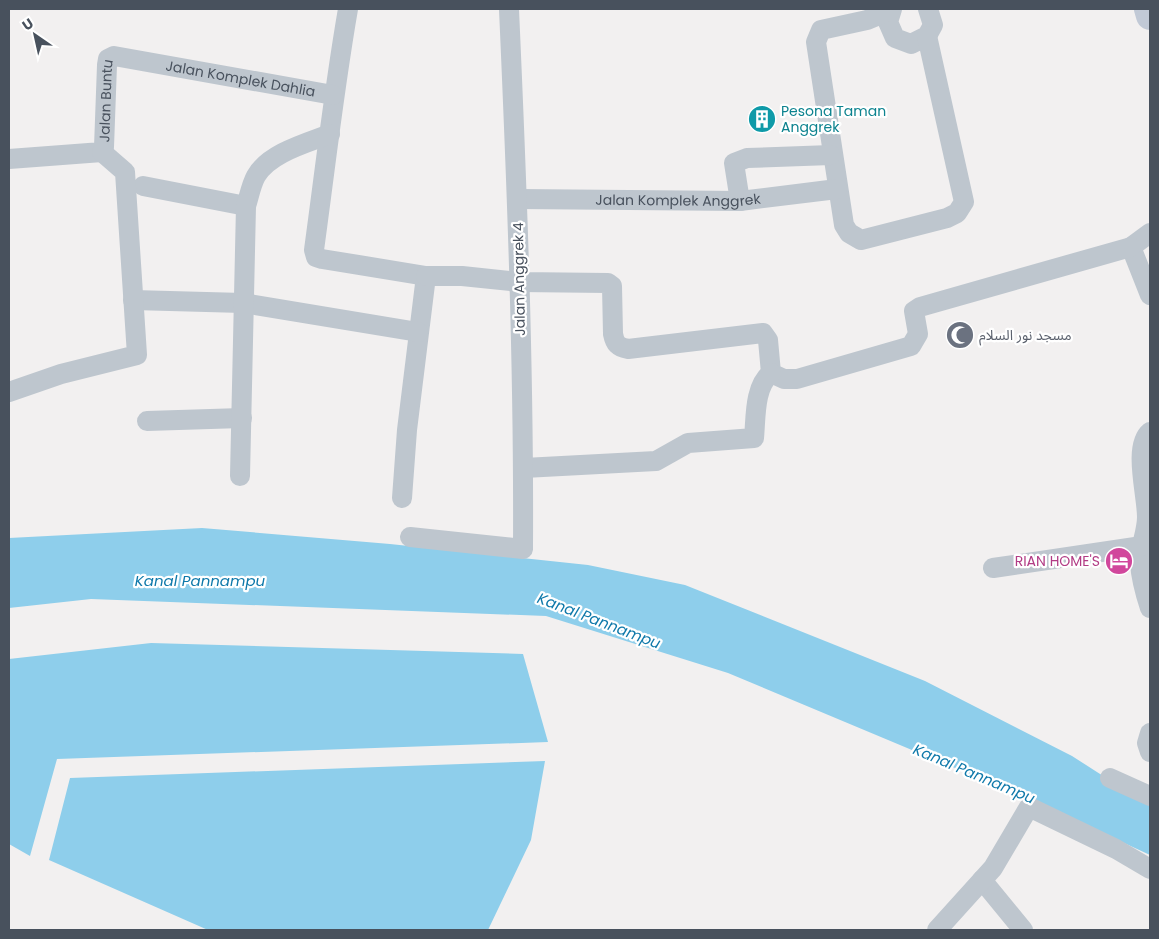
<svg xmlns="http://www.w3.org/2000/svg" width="1159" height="939" font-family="Poppins,'Noto Sans Arabic',sans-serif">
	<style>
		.water { fill: #8eceeb }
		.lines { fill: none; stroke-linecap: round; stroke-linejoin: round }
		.street { stroke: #bec6ce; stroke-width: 20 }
		.secondary { stroke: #c1c9d6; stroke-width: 28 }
		.labels { text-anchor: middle; stroke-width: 4.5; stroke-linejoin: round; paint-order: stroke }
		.street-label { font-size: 14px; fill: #48515d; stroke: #fff }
		.culture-label { font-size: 14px; fill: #0d838f; stroke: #fff; text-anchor: start }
		.worship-label { font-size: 14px; fill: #5b616d; stroke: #fff; text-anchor: start }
		.hotel-label { font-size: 14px; fill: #b23c85; stroke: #fff; text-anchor: end }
		.water-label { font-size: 15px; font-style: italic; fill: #0f79aa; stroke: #fff }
	</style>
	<rect width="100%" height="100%" fill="#f2f0f0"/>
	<!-- water -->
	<path class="water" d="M202,528L390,544L588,565L685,585L925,681L1072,756L1150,806V855L1029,799L728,673L546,616L91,599L9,608V538Z
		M151,643L523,654L548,742L57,759L30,856L9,844V659Z
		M545,761L531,840L488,930H208L49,860L70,778Z"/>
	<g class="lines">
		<!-- street -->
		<g class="street">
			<path d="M348,9C334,89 325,170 314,250L316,257L322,259L426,276L407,430L402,498"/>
			<path d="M892,9L888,22L895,38L911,44L927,36L933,25L928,9"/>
			<path d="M891,10L867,20L821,30L816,42L844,225L849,233L861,240L947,218L957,213L964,202L927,36"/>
			<path id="s1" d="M9,159L102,152L104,147L107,65L108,59L114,56L333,95"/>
			<path d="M143,186L246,206"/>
			<path id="s2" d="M518,199L740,201L837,189"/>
			<path d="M740,201L734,163L747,158L831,155"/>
			<path d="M1150,233L1131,247L1150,295"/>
			<path d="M426,276H462L519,282L608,283L612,286L613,334C615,344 618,347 628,349L763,333L768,340L771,373L784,379H797L911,346L918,334L914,311L920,307L1131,247"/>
			<path d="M133,300L243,303L418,332"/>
			<path d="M9,392L61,374L137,355L125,172L102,152"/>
			<path d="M147,421L242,418"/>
			<path d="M1150,432C1133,446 1147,495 1147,517C1147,533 1139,548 1140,563C1141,579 1145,593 1150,608"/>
			<path d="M524,468L656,461L688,443L754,438C756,417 754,387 771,373"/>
			<path d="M240,476L246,206C249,197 251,185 256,176C269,153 307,143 330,134"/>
			<path d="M410,537L523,549C524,369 517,189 509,9"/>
			<path d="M993,568L1142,546"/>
			<path d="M1150,733L1147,743L1150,752"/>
			<path d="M1110,778L1150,796"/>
			<path d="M982,880L1023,930"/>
			<path d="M937,930L993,868L1029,807L1116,849L1150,869"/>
		</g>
		<!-- secondary -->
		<path class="secondary" d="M1148,9L1150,16"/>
	</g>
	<!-- icons -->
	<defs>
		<symbol id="building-disc" viewBox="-11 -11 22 22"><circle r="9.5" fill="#0f9aa8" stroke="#fff"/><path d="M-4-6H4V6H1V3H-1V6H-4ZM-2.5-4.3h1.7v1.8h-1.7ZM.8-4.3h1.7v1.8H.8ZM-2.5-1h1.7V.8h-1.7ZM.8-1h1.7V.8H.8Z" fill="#fff"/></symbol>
		<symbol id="mosque-disc" viewBox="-11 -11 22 22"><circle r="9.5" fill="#6b7280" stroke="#fff"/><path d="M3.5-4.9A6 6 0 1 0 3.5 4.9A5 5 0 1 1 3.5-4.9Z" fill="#fff"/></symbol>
		<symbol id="hotel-disc" viewBox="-11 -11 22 22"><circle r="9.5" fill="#d1479c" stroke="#fff"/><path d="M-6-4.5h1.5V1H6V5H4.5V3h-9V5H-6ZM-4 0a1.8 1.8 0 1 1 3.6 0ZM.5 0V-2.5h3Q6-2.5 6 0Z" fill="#fff"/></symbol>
	</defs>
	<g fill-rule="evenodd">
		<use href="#building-disc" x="746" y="103" width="32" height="32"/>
		<use href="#mosque-disc" x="944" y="319" width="32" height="32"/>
		<use href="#hotel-disc" x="1103" y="545" width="32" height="32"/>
	</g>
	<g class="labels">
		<!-- street labels -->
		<g class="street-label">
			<text dy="5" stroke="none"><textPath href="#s1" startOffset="322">Jalan Komplek Dahlia</textPath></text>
			<text dy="5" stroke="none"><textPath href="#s1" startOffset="145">Jalan Buntu</textPath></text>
			<text dy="5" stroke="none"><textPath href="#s2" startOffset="160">Jalan Komplek Anggrek</textPath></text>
			<text transform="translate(519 279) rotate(-91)" y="5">Jalan Anggrek 4</text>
		</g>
		<!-- culture labels -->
		<g class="culture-label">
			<text x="781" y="116">Pesona Taman<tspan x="781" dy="16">Anggrek</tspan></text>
		</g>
		<!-- worship labels -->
		<g class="worship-label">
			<text x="979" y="340">مسجد نور السلام</text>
		</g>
		<!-- hotel labels -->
		<g class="hotel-label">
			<text x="1100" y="566">RIAN HOME'S</text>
		</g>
		<!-- water labels -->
		<g class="water-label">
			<text x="200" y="586">Kanal Pannampu</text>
			<text transform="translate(599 621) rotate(21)" y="5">Kanal Pannampu</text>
			<text transform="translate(974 774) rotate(23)" y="5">Kanal Pannampu</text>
		</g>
	</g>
	<!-- border -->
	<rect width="1159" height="939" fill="none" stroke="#48515d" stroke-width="20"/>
	<!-- north arrow -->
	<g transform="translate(35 35) rotate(326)" stroke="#ffffff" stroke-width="4" paint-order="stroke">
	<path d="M0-4L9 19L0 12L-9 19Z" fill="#48515d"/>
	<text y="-8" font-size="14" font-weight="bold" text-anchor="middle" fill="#48515d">U</text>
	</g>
</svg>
